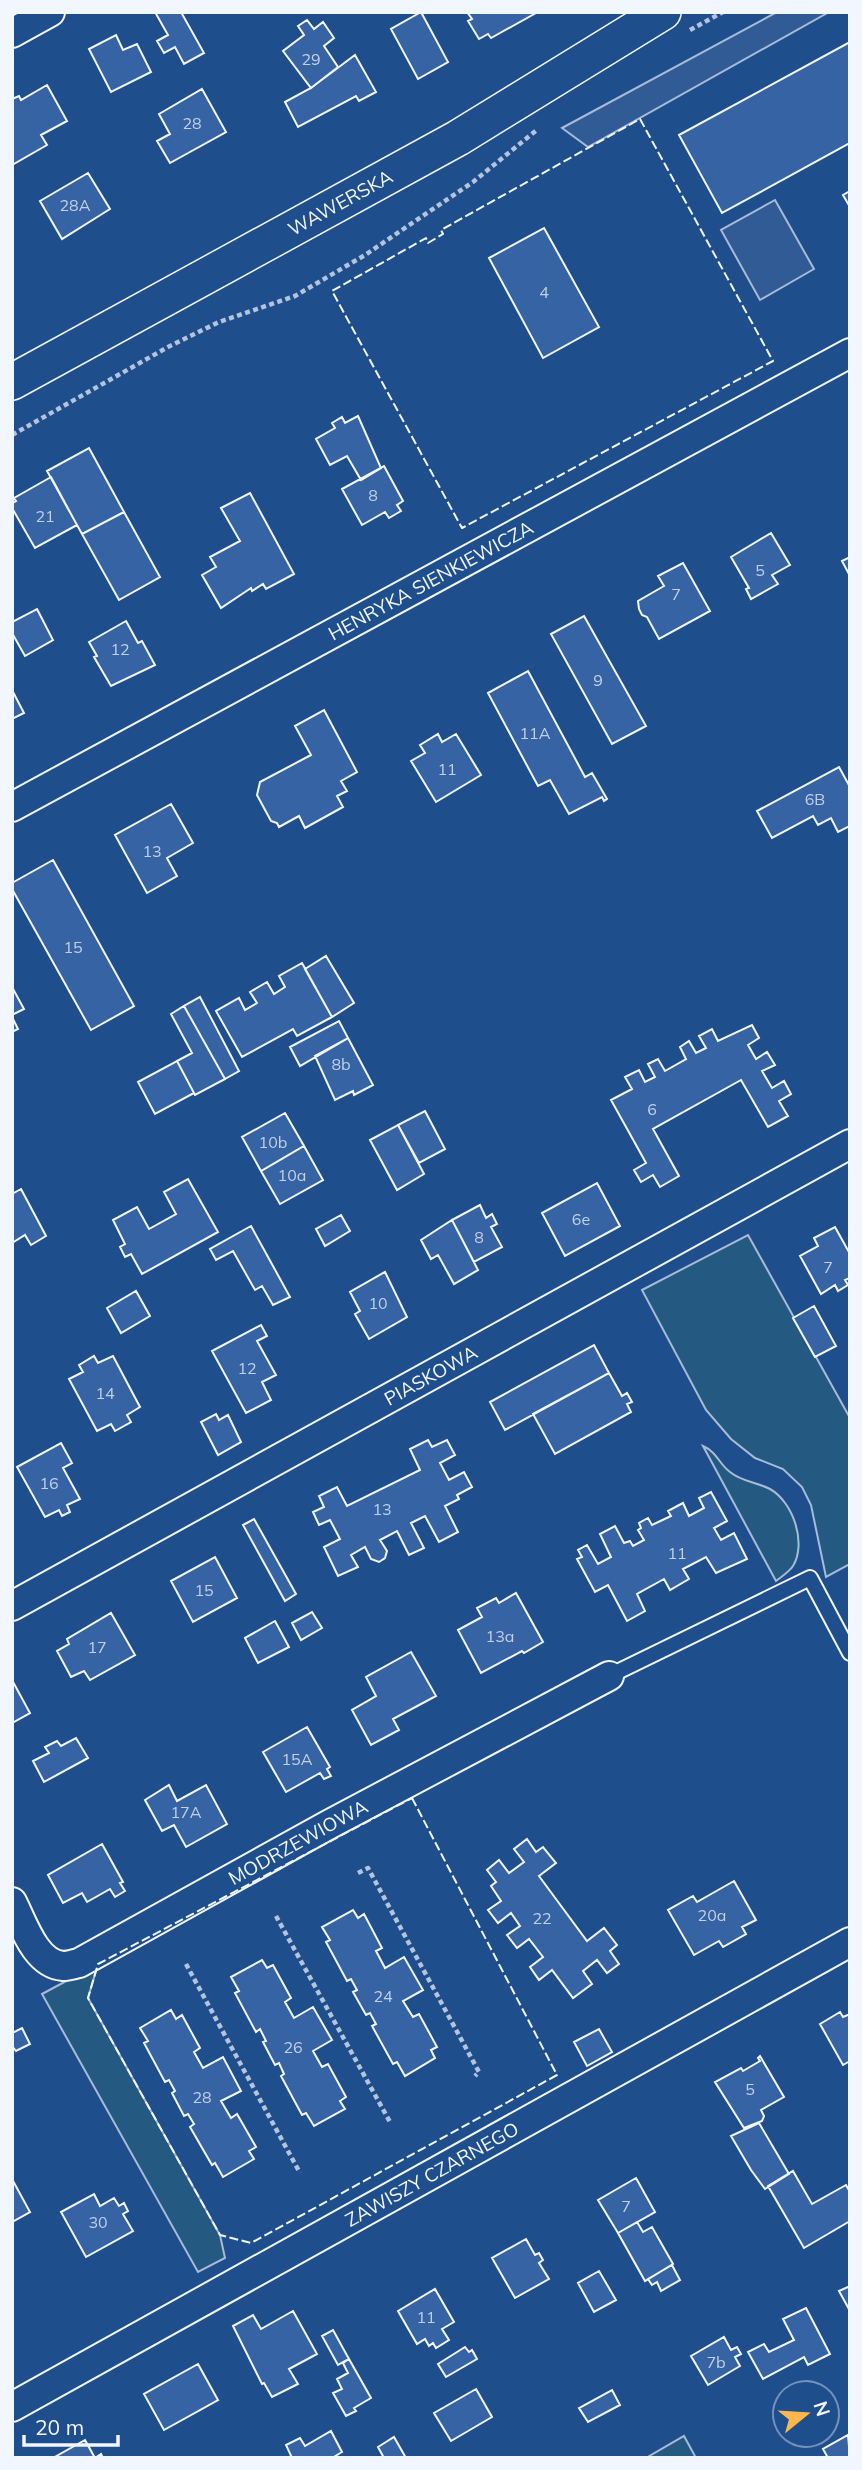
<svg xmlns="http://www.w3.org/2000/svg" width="862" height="2470" font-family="Mulish,sans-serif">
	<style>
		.green { fill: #245a82; stroke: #a8bbd7; stroke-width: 2 }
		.parking { fill: #305b95; stroke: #a8bbd7; stroke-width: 2 }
		.building { fill: #3563a3; stroke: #f2f6ff; stroke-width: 2 }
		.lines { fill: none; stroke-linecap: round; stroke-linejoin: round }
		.service-casing { stroke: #f2f6ff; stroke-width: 18 }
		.minor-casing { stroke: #f2f6ff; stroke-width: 32 }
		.tertiary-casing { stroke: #f2f6ff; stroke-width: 38 }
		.path { stroke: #b3c4dc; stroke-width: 4.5; stroke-dasharray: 5 3.5; stroke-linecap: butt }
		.service { stroke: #1f4e8c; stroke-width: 14 }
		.minor { stroke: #1f4e8c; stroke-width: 28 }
		.tertiary { stroke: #1f4e8c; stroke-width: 35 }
		.fence { stroke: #f2f6ff; stroke-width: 2; stroke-dasharray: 9 3.5; stroke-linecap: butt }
		.labels { text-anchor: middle; stroke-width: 5; stroke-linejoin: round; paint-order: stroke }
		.number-label { font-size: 16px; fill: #c3d1e8 }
		.street-label { font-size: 19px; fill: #f2f6ff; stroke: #1f4e8c }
	</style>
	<rect width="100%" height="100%" fill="#1f4e8c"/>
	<!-- green -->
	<path class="green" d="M748,1235L850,1418V1564L826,1577L811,1505L802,1487L783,1469L755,1458L731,1439L706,1410L642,1290Z
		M703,1446C717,1452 719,1464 730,1472C742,1482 757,1482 770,1489C793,1502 807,1543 793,1566C789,1572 781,1577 776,1581Z
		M98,1964L88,1998L220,2235L225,2258L198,2272L42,1994Z
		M684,2436L696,2458H646Z"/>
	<!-- parking -->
	<path class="parking" d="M777,12H829L588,147L562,128Z
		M775,200L814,269L760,300L721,230Z"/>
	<!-- building -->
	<path class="building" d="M155,12H181L204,53L184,64L175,47L164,53L157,41L168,35Z
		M421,12L448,62L418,79L391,29Z
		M467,12H536V13L491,38L488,34L479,39L468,21L472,19Z
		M307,20L314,29L323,22L334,38L324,46L338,67L311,88L283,51L304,35L298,26Z
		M116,35L123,50L137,44L151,72L111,92L89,49Z
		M850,42V143L722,213L679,135Z
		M355,55L376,92L359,101L356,96L298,127L285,102L311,88Z
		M47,85L67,121L41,135L47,145L12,165V99L19,96L21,100Z
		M202,89L226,132L170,163L157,141L170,134L159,114Z
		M88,173L110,209L62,239L40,201Z
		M850,191V207L843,195Z
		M544,228L599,327L543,358L489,258Z
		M358,416L381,468L361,480L347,456L330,465L316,439L335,428L332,423L342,417L345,423Z
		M89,448L124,512L82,534L47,471Z
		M384,466L403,501L397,505L401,511L389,518L385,512L362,525L342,489Z
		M51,477L77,525L35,548L12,508V503L16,501L14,498Z
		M250,493L294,574L266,589L263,584L252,591L251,588L221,608L202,575L216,567L210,557L240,541L221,508Z
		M124,512L160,577L119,600L82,534Z
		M771,533L790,565L772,575L778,584L751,599L746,589L749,588L731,557Z
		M850,557V576L842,561Z
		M683,563L710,611L659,639L647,617L642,615L639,609L638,601L664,586L658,576Z
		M37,609L53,640L25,656L12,633V622Z
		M584,616L646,726L612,744L551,634Z
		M126,621L138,643L142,641L155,665L111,686L94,657L97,656L89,642Z
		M528,671L585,777L592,773L607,799L604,801L602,797L569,814L550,780L538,786L488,693Z
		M12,690L24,713L12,719Z
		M324,710L357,772L341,781L347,791L337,796L343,807L305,828L299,816L279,827L277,823L271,821L257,795L260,782L311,755L295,726Z
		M438,734L442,742L456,734L481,775L436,802L411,761L425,753L420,745Z
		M839,767L850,787V826L838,832L831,818L818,825L813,816L772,838L757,811Z
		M171,804L193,843L167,858L177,876L147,893L115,835Z
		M53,860L134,1006L91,1030L12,889V883Z
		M326,956L354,1003L332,1017L305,969Z
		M302,963L332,1017L297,1036L293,1029L242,1057L216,1011L239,998L245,1010L257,1003L250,992L267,982L274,994L285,987L279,976Z
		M12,987L24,1009L12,1015Z
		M200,997L239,1071L225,1079L184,1006Z
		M184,1006L225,1079L195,1095L177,1061L192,1053L171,1014Z
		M12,1017L18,1029L12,1032Z
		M339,1021L348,1038L300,1066L290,1047Z
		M752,1025L759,1038L748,1045L756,1059L767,1052L775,1065L762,1071L772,1088L784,1081L791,1094L779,1101L788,1116L768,1127L741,1080L653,1129L679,1176L660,1187L653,1175L641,1182L634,1170L646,1163L611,1100L632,1089L625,1077L639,1070L645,1082L655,1077L648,1064L658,1059L665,1071L686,1059L680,1047L689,1041L696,1053L706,1048L699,1036L712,1029L718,1041Z
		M348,1038L373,1085L354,1095L353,1091L335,1100L315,1056Z
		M177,1061L194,1093L155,1114L138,1082Z
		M425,1111L445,1149L419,1163L398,1125Z
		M285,1113L304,1146L261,1171L242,1137Z
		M398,1125L424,1174L397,1190L370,1140Z
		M304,1146L323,1180L280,1204L261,1171Z
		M188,1179L218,1232L142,1274L131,1254L125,1257L120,1247L125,1244L113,1220L137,1207L149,1229L176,1214L164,1192Z
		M597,1183L620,1226L565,1256L542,1213Z
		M21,1189L46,1236L31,1245L25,1235L12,1243V1194Z
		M480,1205L486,1218L492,1214L497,1224L491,1227L502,1247L474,1262L452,1220Z
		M341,1215L350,1231L325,1246L316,1229Z
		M452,1220L478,1270L454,1284L438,1255L431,1259L421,1240Z
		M251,1226L290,1297L273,1305L262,1286L255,1290L233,1251L216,1260L210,1249Z
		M835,1227L850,1254V1278L845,1280L848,1285L838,1291L835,1285L821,1294L800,1256L818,1246L814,1238Z
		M385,1272L407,1317L369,1339L355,1314L360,1311L350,1292Z
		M136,1291L150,1316L121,1333L107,1308Z
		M814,1306L836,1346L815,1357L793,1318Z
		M261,1325L267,1336L257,1341L276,1375L262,1382L271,1400L246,1413L212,1351Z
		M594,1345L609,1373L505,1430L490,1402Z
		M94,1356L98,1363L113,1356L140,1407L127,1415L131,1422L115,1431L111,1424L97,1431L69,1379L83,1372L79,1365Z
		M609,1373L622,1396L627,1393L632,1402L627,1404L631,1412L555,1454L533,1414Z
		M216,1414L219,1420L228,1415L241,1442L218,1455L201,1422Z
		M428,1440L432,1447L447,1440L455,1455L440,1463L449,1480L464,1472L472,1487L457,1495L459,1499L445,1506L458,1532L439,1542L425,1516L411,1523L424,1548L409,1555L397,1531L380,1540L387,1551L385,1558L379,1562L371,1559L365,1547L351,1555L358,1567L338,1576L324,1547L340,1539L330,1520L319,1525L313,1512L324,1507L319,1496L337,1487L347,1506L420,1470L410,1449Z
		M61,1443L72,1463L63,1468L80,1499L67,1505L70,1512L62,1516L59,1510L45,1517L17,1467Z
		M711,1492L727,1521L714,1528L721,1540L734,1533L747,1559L716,1573L706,1557L683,1569L689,1579L670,1590L664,1579L637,1594L645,1611L627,1621L608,1585L595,1592L577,1559L582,1557L578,1550L587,1545L598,1564L611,1557L600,1534L615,1526L624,1543L630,1541L633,1546L644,1540L638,1530L641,1528L639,1523L648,1518L652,1525L671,1516L668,1511L683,1503L689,1516L704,1508L699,1498Z
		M254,1519L296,1594L285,1601L243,1525Z
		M215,1557L237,1598L193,1622L171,1581Z
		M516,1593L543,1642L524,1653L522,1651L481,1673L458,1630L482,1617L477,1608L496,1598L499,1603Z
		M312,1612L322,1628L301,1640L292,1623Z
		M111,1613L135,1655L90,1680L84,1671L71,1677L57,1651L69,1644L67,1639Z
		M275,1621L289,1647L258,1663L245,1638Z
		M411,1652L436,1696L393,1719L399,1730L371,1745L352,1710L376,1696L366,1677Z
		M12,1680L30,1713L12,1723Z
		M307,1727L330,1767L327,1769L331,1776L324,1779L320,1773L286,1792L263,1752Z
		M76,1738L88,1758L44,1782L33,1761L49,1753L45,1747L57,1741L61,1746Z
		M169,1785L177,1801L206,1785L227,1824L186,1847L174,1825L162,1831L145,1800Z
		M527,1839L536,1852L543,1847L556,1863L539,1876L587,1941L604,1928L617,1945L610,1951L619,1964L607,1973L597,1960L583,1971L592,1984L573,1998L552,1970L539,1980L530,1967L543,1957L529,1939L517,1948L507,1935L520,1926L511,1913L498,1923L488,1910L501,1901L491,1886L496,1882L487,1870L499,1860L509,1873L524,1862L514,1849Z
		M102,1844L123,1882L120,1883L125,1891L115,1897L110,1889L87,1902L82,1893L63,1903L48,1875Z
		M734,1881L756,1920L742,1927L746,1934L723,1947L719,1941L694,1955L668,1910L693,1896L697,1902Z
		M353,1910L358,1918L364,1914L382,1948L376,1951L385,1968L404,1957L423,1990L403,2001L413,2017L419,2014L437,2047L431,2050L435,2058L405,2076L397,2062L393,2064L372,2026L376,2024L370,2013L366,2015L353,1992L357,1990L351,1979L347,1981L326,1942L330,1940L322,1927Z
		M262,1960L267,1968L273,1965L291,1998L285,2002L294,2018L313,2007L332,2040L313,2051L322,2067L328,2064L346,2097L340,2101L345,2109L314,2126L306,2113L302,2115L281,2076L284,2074L279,2063L275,2065L263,2042L266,2041L260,2029L256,2032L235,1993L239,1991L231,1977Z
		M171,2010L176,2019L182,2015L200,2048L194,2052L203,2068L223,2057L241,2091L221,2101L231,2118L237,2114L256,2147L249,2151L254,2159L223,2177L215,2163L212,2165L190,2127L194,2124L188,2114L184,2116L172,2093L175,2091L169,2080L165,2082L144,2043L148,2041L140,2028Z
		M840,2012L843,2017L850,2014V2061L843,2065L820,2024Z
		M22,2028L30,2044L16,2051L12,2046V2033Z
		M599,2029L612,2052L587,2066L574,2042Z
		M760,2056L784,2097L761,2110L764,2116L762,2121L744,2128L715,2082L741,2068L743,2071L760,2061L758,2058Z
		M759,2123L789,2174L765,2189L751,2170L731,2136Z
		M793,2171L812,2204L846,2185L850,2192V2221L804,2248L768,2186Z
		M636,2178L655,2212L618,2233L598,2200Z
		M12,2179L30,2212L12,2222Z
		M94,2194L100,2206L114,2198L119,2206L124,2203L128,2211L123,2214L133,2231L86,2257L61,2212Z
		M637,2222L643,2232L652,2227L673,2264L645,2281L618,2233Z
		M526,2239L535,2255L539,2253L543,2260L539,2263L549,2279L515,2298L492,2258Z
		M672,2265L680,2280L661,2291L657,2282L652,2285L648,2279Z
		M599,2271L616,2300L594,2312L578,2283Z
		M850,2286V2311L839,2291Z
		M435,2289L454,2322L442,2329L449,2340L436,2348L433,2343L429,2346L425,2339L417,2344L398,2311Z
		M806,2308L830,2354L808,2365L804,2357L763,2379L748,2352L764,2344L769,2352L794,2340L783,2319Z
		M293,2311L317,2354L289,2369L298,2384L272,2397L264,2383L262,2384L233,2326L253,2315L261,2329Z
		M333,2330L349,2359L338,2365L322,2336Z
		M724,2337L731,2350L737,2347L741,2354L735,2357L740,2366L708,2385L691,2356Z
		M465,2347L469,2352L472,2350L477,2359L446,2377L438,2364Z
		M349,2359L371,2398L354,2408L356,2411L346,2416L333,2393L342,2389L337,2379L348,2373L343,2363Z
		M198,2364L218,2400L164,2430L144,2394Z
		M476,2389L492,2417L451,2441L434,2413Z
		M612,2390L620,2405L588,2422L579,2408Z
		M331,2431L342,2452L332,2458H292L286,2445L300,2438L305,2446Z
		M848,2435L850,2458H828L823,2449Z
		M394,2437L406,2458H384L378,2447Z
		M85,2440L95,2458L101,2454L103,2458H53Z"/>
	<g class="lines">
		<defs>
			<path id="service" d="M609,1676L810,1578L850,1653"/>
			<g id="minor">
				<path d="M12,33L50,12"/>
				<path id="s1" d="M12,807L850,353"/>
				<path id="s2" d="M12,1606L850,1144"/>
				<path id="s3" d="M12,1902C23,1923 35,1964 63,1966C68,1966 74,1964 79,1963L330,1824L609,1676"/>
				<path id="s4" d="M12,2407L850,1942"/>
			</g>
			<g id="tertiary">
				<path id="s5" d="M12,382L458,138L663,12"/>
			</g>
		</defs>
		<!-- service casing -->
		<use href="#service" class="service-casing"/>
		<!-- minor casing -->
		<use href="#minor" class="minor-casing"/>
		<!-- tertiary casing -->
		<use href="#tertiary" class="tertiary-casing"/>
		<!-- path -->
		<path class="path" d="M690,30L723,12
			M12,435L168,347L219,322L295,296L365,255L473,182L538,129
			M358,1873L368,1868L479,2072L475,2076
			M276,1916L390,2122
			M186,1964L300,2173"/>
		<!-- service -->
		<use href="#service" class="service"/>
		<!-- minor -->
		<use href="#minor" class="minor"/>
		<!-- tertiary -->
		<use href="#tertiary" class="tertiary"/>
		<!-- fence -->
		<path class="fence" d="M640,119L773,361L462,528L332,291L426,238L428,243L443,234L441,230Z
			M412,1798L557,2075L251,2243L220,2235L88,1998L98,1964Z"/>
	</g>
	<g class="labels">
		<!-- number labels -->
		<g class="number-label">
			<text x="311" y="65">29</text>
			<text x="192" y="129">28</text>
			<text x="75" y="211">28A</text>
			<text x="544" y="298">4</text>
			<text x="373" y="501">8</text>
			<text x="45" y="522">21</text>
			<text x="760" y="576">5</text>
			<text x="676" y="600">7</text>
			<text x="120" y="655">12</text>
			<text x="598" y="686">9</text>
			<text x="535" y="739">11A</text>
			<text x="447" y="775">11</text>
			<text x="815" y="805">6B</text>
			<text x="152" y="857">13</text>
			<text x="73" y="953">15</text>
			<text x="341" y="1070">8b</text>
			<text x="652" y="1115">6</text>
			<text x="273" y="1148">10b</text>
			<text x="292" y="1181">10a</text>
			<text x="581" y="1225">6e</text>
			<text x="479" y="1243">8</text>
			<text x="828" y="1273">7</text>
			<text x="378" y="1309">10</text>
			<text x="247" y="1374">12</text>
			<text x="105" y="1399">14</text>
			<text x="49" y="1489">16</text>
			<text x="382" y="1515">13</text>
			<text x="677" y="1559">11</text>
			<text x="204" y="1596">15</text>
			<text x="500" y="1642">13a</text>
			<text x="97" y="1653">17</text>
			<text x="297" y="1765">15A</text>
			<text x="186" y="1818">17A</text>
			<text x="712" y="1921">20a</text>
			<text x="542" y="1924">22</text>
			<text x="383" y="2002">24</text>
			<text x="293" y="2053">26</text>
			<text x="750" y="2095">5</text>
			<text x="202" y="2103">28</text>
			<text x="626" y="2212">7</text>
			<text x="98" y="2228">30</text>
			<text x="426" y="2323">11</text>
			<text x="716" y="2368">7b</text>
		</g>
		<!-- street labels -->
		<g class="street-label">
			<text dy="7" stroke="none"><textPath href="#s5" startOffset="374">WAWERSKA</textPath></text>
			<text dy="7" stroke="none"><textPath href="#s1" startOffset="476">HENRYKA SIENKIEWICZA</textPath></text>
			<text dy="7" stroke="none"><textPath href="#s2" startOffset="478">PIASKOWA</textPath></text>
			<text dy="7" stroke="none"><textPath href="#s3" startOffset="352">MODRZEWIOWA</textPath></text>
			<text dy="7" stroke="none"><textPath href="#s4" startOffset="480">ZAWISZY CZARNEGO</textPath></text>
		</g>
	</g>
	<!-- border -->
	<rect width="862" height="2470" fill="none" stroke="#f2f6ff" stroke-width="28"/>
	<!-- north arrow -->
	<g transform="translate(806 2414) rotate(72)"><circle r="33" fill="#1f4e8c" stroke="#7391ba" stroke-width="2"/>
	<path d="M0-5L12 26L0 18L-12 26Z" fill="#ffb74d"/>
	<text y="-10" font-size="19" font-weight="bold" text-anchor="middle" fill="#f2f6ff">N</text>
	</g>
	<!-- scale -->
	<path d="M24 2435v10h94v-10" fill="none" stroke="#f2f6ff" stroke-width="3.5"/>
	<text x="35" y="2435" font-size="21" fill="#f2f6ff" stroke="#1f4e8c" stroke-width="5" paint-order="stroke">20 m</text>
</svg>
